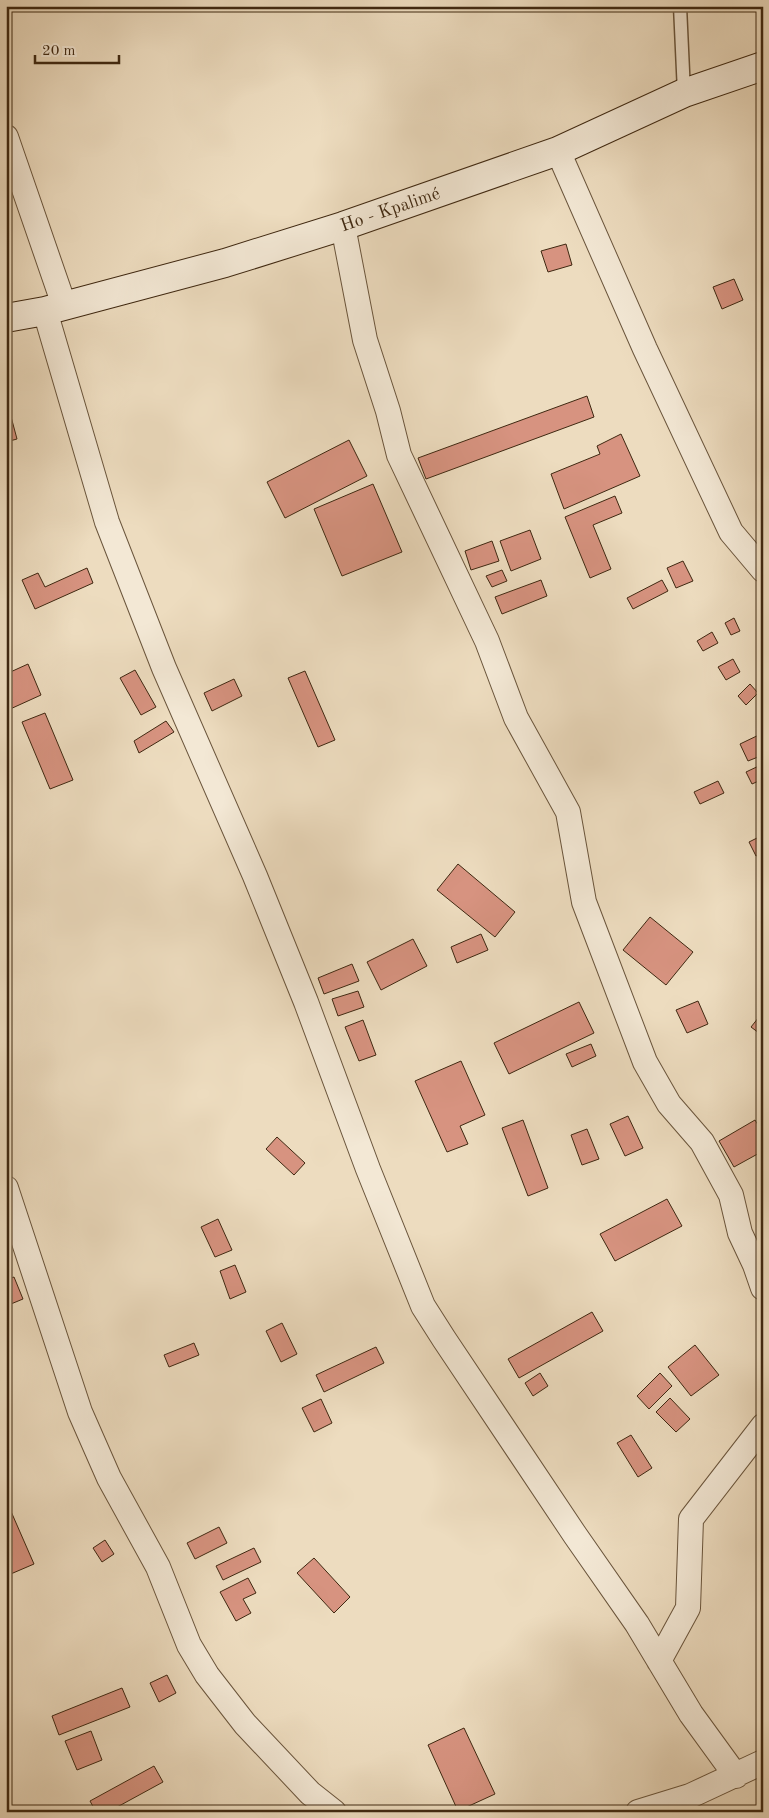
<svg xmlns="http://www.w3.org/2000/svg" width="769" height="1818" font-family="'Old Standard TT',serif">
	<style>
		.building { fill: #d79380; stroke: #3f2811 }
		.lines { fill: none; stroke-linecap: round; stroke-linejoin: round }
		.service-casing { stroke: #6a553c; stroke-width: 15 }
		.minor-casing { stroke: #6a553c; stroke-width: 26 }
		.secondary-casing { stroke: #3f2811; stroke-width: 30 }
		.service { stroke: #f3e8d5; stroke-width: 12 }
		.minor { stroke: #f3e8d5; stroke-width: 24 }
		.secondary { stroke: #f3e8d5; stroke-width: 28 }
		.labels { text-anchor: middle; stroke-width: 4; stroke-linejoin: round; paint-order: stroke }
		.street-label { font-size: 18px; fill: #3f2811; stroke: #f3e8d5 }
	</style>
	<rect width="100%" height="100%" fill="#eddcbf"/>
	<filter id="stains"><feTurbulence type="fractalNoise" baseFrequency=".004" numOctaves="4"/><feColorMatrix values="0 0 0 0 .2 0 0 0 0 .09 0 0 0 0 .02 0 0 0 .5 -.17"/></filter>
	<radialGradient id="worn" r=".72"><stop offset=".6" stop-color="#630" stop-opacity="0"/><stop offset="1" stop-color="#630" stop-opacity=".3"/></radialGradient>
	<!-- building -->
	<path class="building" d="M566,244L572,265L548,272L541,251Z
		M734,279L743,300L722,309L713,287Z
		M587,396L594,417L426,479L418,458Z
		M6,398L17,439L6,442Z
		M621,434L640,476L564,509L551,474L600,454L597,446Z
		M349,440L367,476L285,518L267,482Z
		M373,484L402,552L342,576L314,509Z
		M615,496L622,513L593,525L611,569L590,578L565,517Z
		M530,530L541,559L511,571L500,541Z
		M492,541L499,561L471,570L465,551Z
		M683,561L693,581L676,588L667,568Z
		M87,568L93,583L35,609L22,580L38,573L45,587Z
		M502,570L507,581L492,587L486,576Z
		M541,580L547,596L502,614L495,597Z
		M662,580L668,591L633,609L627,598Z
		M734,618L740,631L731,635L725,623Z
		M712,632L718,643L703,651L697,641Z
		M733,659L740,672L726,680L718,667Z
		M28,664L41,695L8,710L6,705V674Z
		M135,670L156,707L141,715L120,678Z
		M305,671L335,740L318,747L288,678Z
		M234,679L242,696L212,711L204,693Z
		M750,684L758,693L746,705L738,696Z
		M45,713L73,780L50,789L22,722Z
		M166,721L174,732L139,753L134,741Z
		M763,733V755L748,761L740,744Z
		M763,764V779L752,784L746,772Z
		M718,781L724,793L700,804L694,792Z
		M763,835V853L756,856L749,842Z
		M458,864L515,912L495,937L437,890Z
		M650,917L693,952L666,985L623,950Z
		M481,934L488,950L457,963L451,947Z
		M413,939L427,966L381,990L367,962Z
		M352,964L359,981L324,994L318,978Z
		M358,991L364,1007L338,1016L332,999Z
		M698,1001L708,1024L687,1033L676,1010Z
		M579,1002L594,1033L509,1074L494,1043Z
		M763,1012V1036L751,1027Z
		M363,1020L376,1055L359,1061L345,1027Z
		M591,1044L596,1056L572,1067L566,1054Z
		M461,1061L485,1115L460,1126L468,1144L447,1152L415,1081Z
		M628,1116L643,1148L625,1156L610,1124Z
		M523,1120L548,1188L528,1196L502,1128Z
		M755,1120L763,1133V1151L734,1167L719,1141Z
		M587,1129L599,1159L582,1165L571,1135Z
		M277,1137L305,1163L294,1175L266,1149Z
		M667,1199L682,1226L615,1261L600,1234Z
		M218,1219L232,1250L215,1257L201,1227Z
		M235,1265L246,1292L230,1299L220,1271Z
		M14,1277L23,1299L6,1306V1280Z
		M592,1312L603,1331L519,1378L508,1359Z
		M282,1323L297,1354L281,1362L266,1331Z
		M194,1343L199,1355L169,1367L164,1355Z
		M695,1345L719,1375L691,1396L668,1367Z
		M376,1347L384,1363L324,1392L316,1375Z
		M540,1373L548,1386L533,1396L525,1383Z
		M660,1373L672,1386L649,1409L637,1396Z
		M670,1398L690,1419L676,1432L656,1412Z
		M321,1399L332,1423L314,1432L302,1408Z
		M631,1435L652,1468L638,1477L617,1443Z
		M6,1500L34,1564L6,1576Z
		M219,1527L227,1543L195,1559L187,1543Z
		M105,1540L114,1554L102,1562L93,1548Z
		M254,1548L261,1562L223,1580L216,1566Z
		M314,1558L350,1597L334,1613L297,1573Z
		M248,1578L256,1593L243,1599L251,1613L236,1621L220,1592Z
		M167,1675L176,1693L159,1702L150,1683Z
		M122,1688L130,1707L59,1735L52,1716Z
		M464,1728L495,1794L458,1811L428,1745Z
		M91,1731L102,1760L77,1770L65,1741Z
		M154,1766L163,1782L108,1812H96L90,1801Z"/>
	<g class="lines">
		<defs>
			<path id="service" d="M680,6L684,93"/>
			<path id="minor" d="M6,137L64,305
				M558,151L645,349L731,532L763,570
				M343,226L365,340L388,411L399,455L487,641L516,718L568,812L584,902L645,1062L669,1104L702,1142L731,1195L740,1233L755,1265L763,1288
				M45,311L107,522L164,668L255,876L306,1002L368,1169L423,1306L444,1339L575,1535L637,1624L691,1714L736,1776
				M6,1188L80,1412L109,1478L158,1567L189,1645L207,1675L245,1724L310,1793L334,1812
				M659,1661L688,1608L691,1519L763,1426
				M638,1812L690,1796L763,1762"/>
			<path id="secondary" d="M6,318L45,311L225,263L343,226L558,151L684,93L763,66"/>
		</defs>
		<!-- service casing -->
		<use href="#service" class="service-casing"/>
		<!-- minor casing -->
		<use href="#minor" class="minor-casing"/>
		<!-- secondary casing -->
		<use href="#secondary" class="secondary-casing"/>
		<!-- service -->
		<use href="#service" class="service"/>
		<!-- minor -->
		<use href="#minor" class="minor"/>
		<!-- secondary -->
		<use href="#secondary" class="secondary"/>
	</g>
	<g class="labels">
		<!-- street labels -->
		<g class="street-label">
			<text transform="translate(390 209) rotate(-19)" y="6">Ho - Kpalimé</text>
		</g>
	</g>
	<!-- margin -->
	<rect width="769" height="1818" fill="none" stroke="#eddcbf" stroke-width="25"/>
	<rect x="8" y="8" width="754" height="1803" fill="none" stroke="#3f2811" stroke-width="2.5"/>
	<rect x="12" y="12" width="744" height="1793" fill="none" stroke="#3f2811"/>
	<!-- scale -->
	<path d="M35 55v8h84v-8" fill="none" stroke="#3f2811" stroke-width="2.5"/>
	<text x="42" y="55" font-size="15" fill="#3f2811" stroke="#f3e8d5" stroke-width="4" paint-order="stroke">20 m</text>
	<rect width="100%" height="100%" filter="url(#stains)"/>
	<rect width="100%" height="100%" fill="url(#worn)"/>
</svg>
